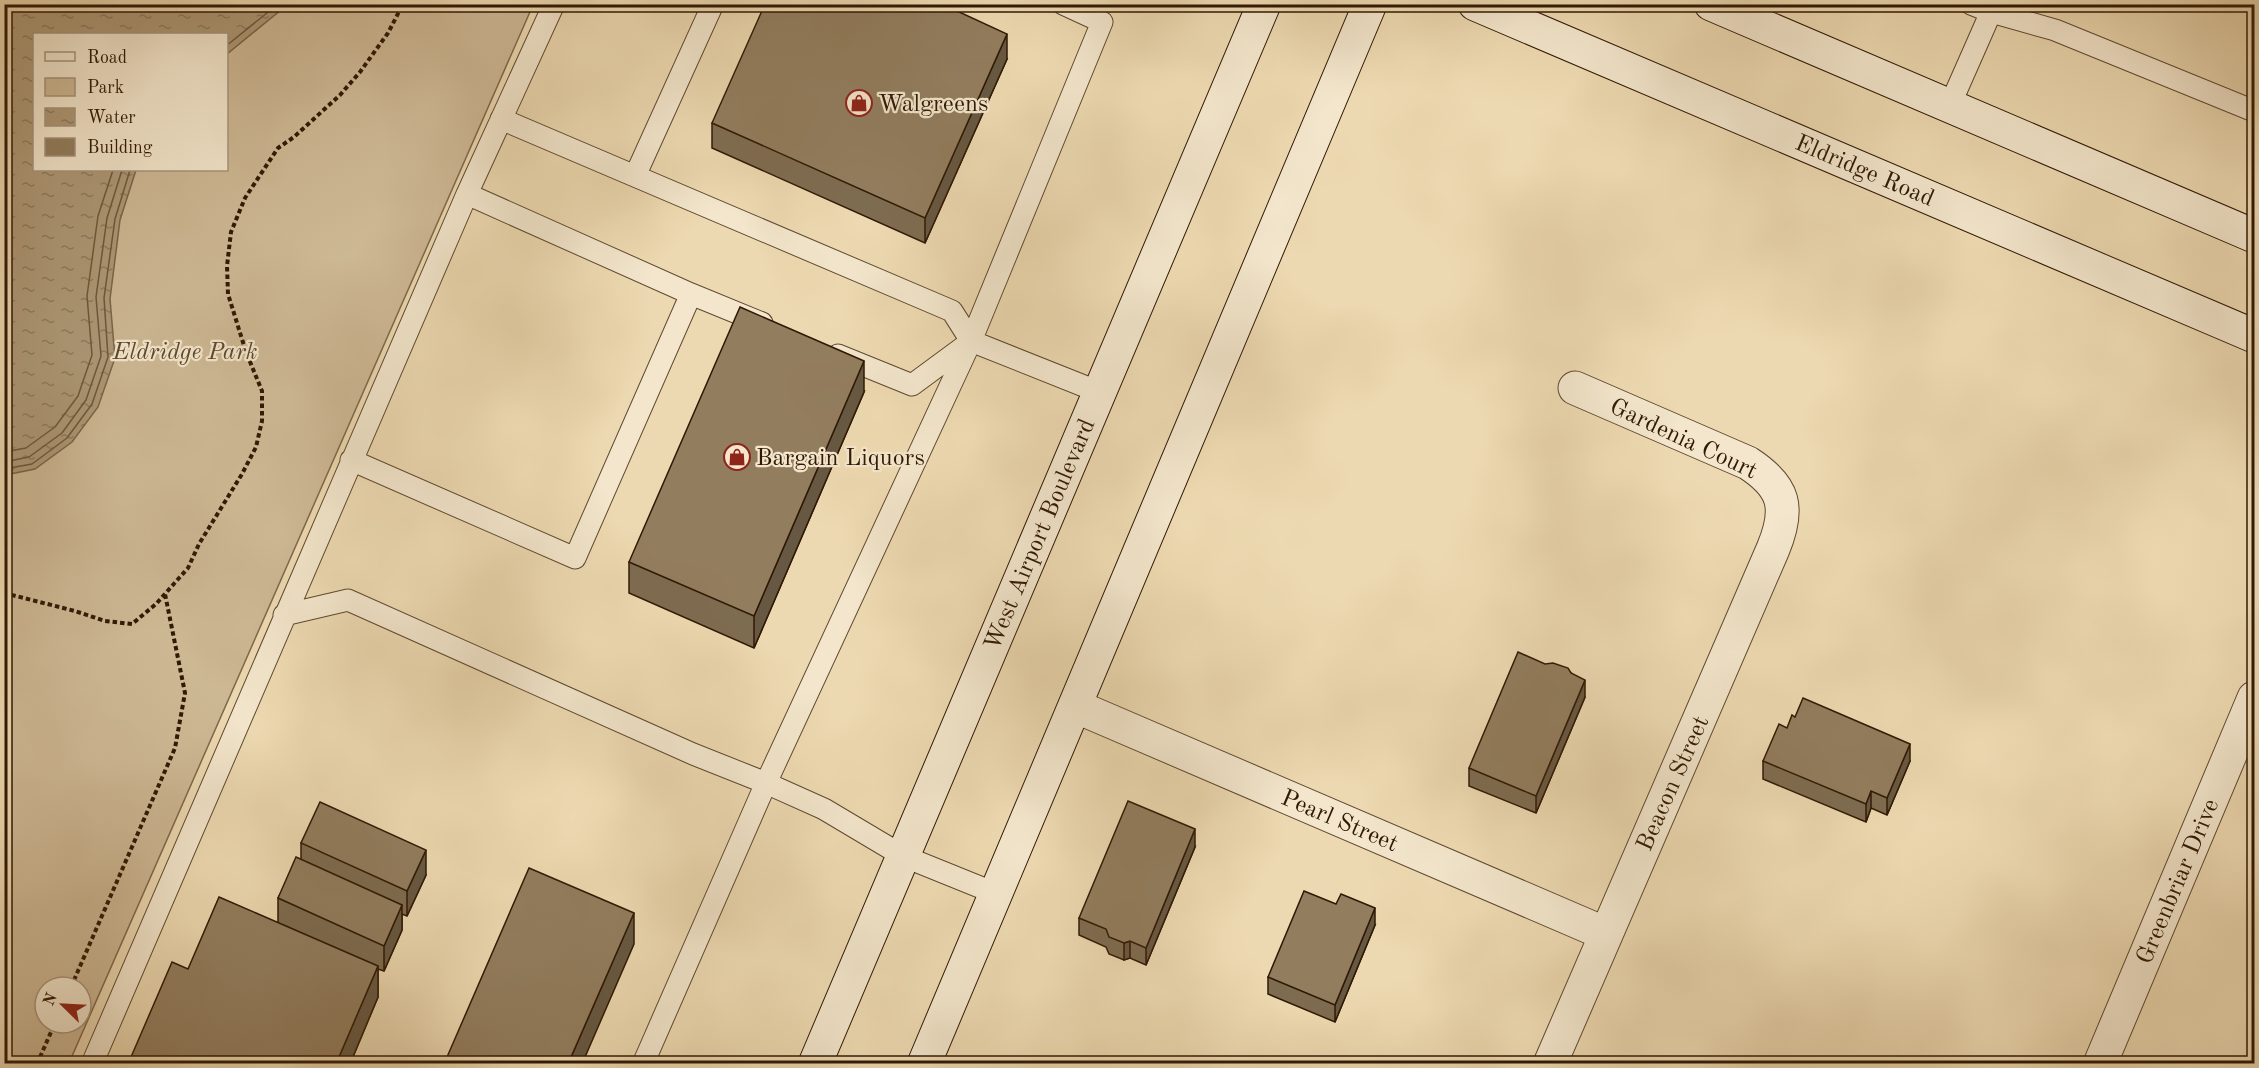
<svg xmlns="http://www.w3.org/2000/svg" width="2259" height="1068" font-family="'Old Standard TT',serif">
	<style>
		.green { fill: #cdb894; stroke: #7e684c; stroke-width: 1.5; fill-rule: evenodd }
		.water { fill: url(#water-ripples); stroke: #7b6548; stroke-width: 1.5 }
		.lines { fill: none; stroke-linecap: round; stroke-linejoin: round }
		.shore { stroke: #6e583d; stroke-width: 1.5 }
		.lane-casing { stroke: #5f492f; stroke-width: 23 }
		.street-casing { stroke: #5f492f; stroke-width: 35 }
		.secondary-casing { stroke: #301904; stroke-width: 35 }
		.path { stroke: #301904; stroke-width: 4; stroke-dasharray: 4.5 3; stroke-linecap: butt }
		.lane { stroke: #f3e6cc; stroke-width: 21 }
		.street { stroke: #f3e6cc; stroke-width: 33 }
		.secondary { stroke: #f3e6cc; stroke-width: 33 }
		.wall { fill: #7e6c51; stroke: #301904; stroke-width: 1.5 }
		.shaded-wall { fill: #665842; stroke: #301904; stroke-width: 1.5 }
		.building { fill: #927d5e; stroke: #301904; stroke-width: 1.5 }
		.labels { text-anchor: middle; stroke-width: 4.5; stroke-linejoin: round; paint-order: stroke }
		.poi-label { font-size: 24px; fill: #301904; stroke: #f3e6cc; text-anchor: start }
		.street-label { font-size: 24px; fill: #301904; stroke: #f3e6cc }
		.park-label { font-size: 24px; font-style: italic; fill: #5f492f; stroke: #f3e6cc }
	</style>
	<defs>
		<pattern id="water-ripples" width="26" height="14" patternUnits="userSpaceOnUse" patternTransform="scale(1.5)"><rect width="26" height="14" fill="#ad9876"/><path d="M2 4q2-2 4 0t4 0M15 11q2-2 4 0t4 0" fill="none" stroke="#8d7b5f"/></pattern>
	</defs>
	<rect width="100%" height="100%" fill="#edd9b1"/>
	<filter id="stains"><feTurbulence type="fractalNoise" baseFrequency=".00333" numOctaves="4"/><feColorMatrix values="0 0 0 0 .2 0 0 0 0 .09 0 0 0 0 .02 0 0 0 .5 -.17"/></filter>
	<radialGradient id="worn" r=".72"><stop offset=".6" stop-color="#630" stop-opacity="0"/><stop offset="1" stop-color="#630" stop-opacity=".3"/></radialGradient>
	<!-- green -->
	<path class="green" d="M5,5H533L69,1063L5,1064ZM34,34H226V170H34ZM45,987H81V1023H45Z"/>
	<!-- water -->
	<path class="water" d="M5,4L287,5L227,54L226,34H34V170H136L120,220L110,299L115,358L98,407L72,442L35,469L5,475Z"/>
	<g class="lines">
		<!-- shore -->
		<path class="shore" d="M226,46L278,4
			M4,452L26,448L55,427L78,396L92,355L87,296L98,216L113,170
			M4,462L29,457L62,433L86,400L101,356L96,297L107,218L122,170
			M4,469L32,464L67,438L92,404L108,357L104,298L115,219L130,170"/>
		<defs>
			<path id="lane" d="M1971,4L1991,12L2055,30L2254,111
				M1950,105L1991,12
				M501,119L952,311L971,341L1099,392
				M635,176L713,4
				M467,194L691,294
				M838,355L912,385L969,343
				M351,460L575,558L691,294L762,323
				M284,615L348,600L693,754L766,783L643,1064
				M997,894L903,856L824,809L766,783L971,341L1102,22L1063,4
				M92,1064L467,194L554,4"/>
			<path id="street" d="M1075,706L1606,934
				M1550,1064L1773,549C1790,508 1785,487 1748,463L1575,388
				M2100,1064L2254,698"/>
			<path id="secondary" d="M1475,4L2254,336
				M1711,4L2254,236
				M815,1064L1264,4
				M924,1064L1370,4"/>
		</defs>
		<!-- lane casing -->
		<use href="#lane" class="lane-casing"/>
		<!-- street casing -->
		<use href="#street" class="street-casing"/>
		<!-- secondary casing -->
		<use href="#secondary" class="secondary-casing"/>
		<!-- path -->
		<path class="path" d="M4,593L75,611L105,621L132,624L156,604L188,568L199,544L242,474L256,447L262,421V391L246,352L228,294L227,266L231,232L245,198L278,148L294,137L340,95L360,72L388,33L403,4
			M71,987L175,748L185,693L165,594
			M37,1064L55,1023"/>
		<!-- lane -->
		<use href="#lane" class="lane"/>
		<!-- street -->
		<use href="#street" class="street"/>
		<!-- secondary -->
		<use href="#secondary" class="secondary"/>
	</g>
	<!-- wall -->
	<path class="wall" d="M1007,59L925,243L712,148V123Z
		M864,392L754,648L629,593V562Z
		M1571,673L1585,697L1536,813L1469,786V768Z
		M1787,728L1910,761L1887,815L1871,808L1866,822L1763,779V761Z
		M301,843L426,875L407,916L402,914V930L384,971L378,969V997L350,1064H128L188,969L278,922V898L301,859Z
		M1195,847L1146,965L1130,958L1124,960L1109,954L1106,947L1079,935V918Z
		M1375,925L1335,1022L1268,994V977Z"/>
	<!-- shaded-wall -->
	<path class="shaded-wall" d="M1007,34V59L925,243V218Z
		M864,361V392L754,648V616Z
		M1585,680V697L1536,813V796Z
		M1910,744V761L1887,815V798Z
		M1871,791V808L1866,822V804Z
		M1195,829V847L1146,965V948Z
		M426,850V875L407,916V891Z
		M402,905V930L384,971V946Z
		M1375,908V925L1335,1022V1005Z
		M634,913V944L582,1064H568Z
		M1130,941V958L1124,960V943Z
		M378,966V997L350,1064H336Z"/>
	<!-- building -->
	<path class="building" d="M765,4H942L1007,34L925,218L712,123Z
		M740,307L864,361L754,616L629,562Z
		M1518,652L1545,664L1553,663L1568,668L1571,673L1585,680L1536,796L1469,768Z
		M1803,698L1910,744L1887,798L1871,791L1866,804L1763,761L1779,724L1787,728L1792,715L1795,717Z
		M1128,801L1195,829L1146,948L1130,941L1124,943L1109,937L1106,929L1079,918Z
		M320,802L426,850L407,891L301,843Z
		M296,857L402,905L384,946L278,898Z
		M529,868L634,913L568,1064H444Z
		M1304,891L1336,904L1341,894L1375,908L1335,1005L1268,977Z
		M219,897L378,966L336,1064H128L172,962L188,969Z"/>
	<!-- icons -->
	<defs>
		<symbol id="shop-ring" viewBox="-11 -11 22 22"><circle r="9.5" fill="#f3e6cc" stroke="#8f2418" stroke-width="1.5"/><path d="M-5-2.5h2.3a2.7 3.5 0 0 1 5.4 0H5L5.5 6h-11ZM-1.5-2.5h3a1.5 2.3 0 0 0-3 0Z" fill="#8f2418"/></symbol>
	</defs>
	<g fill-rule="evenodd">
		<use href="#shop-ring" x="844" y="88" width="30" height="30"/>
		<use href="#shop-ring" x="722" y="442" width="30" height="30"/>
	</g>
	<g class="labels">
		<!-- poi labels -->
		<g class="poi-label">
			<text x="878" y="111">Walgreens</text>
			<text x="756" y="465">Bargain Liquors</text>
		</g>
		<!-- street labels -->
		<g class="street-label">
			<text transform="translate(1865 170) rotate(23)" y="8">Eldridge Road</text>
			<text transform="translate(1684 438) rotate(25)" y="8">Gardenia Court</text>
			<text transform="translate(1039 534) rotate(-67)" y="8">West Airport Boulevard</text>
			<text transform="translate(1672 783) rotate(-66)" y="8">Beacon Street</text>
			<text transform="translate(1340 820) rotate(23)" y="8">Pearl Street</text>
			<text transform="translate(2177 881) rotate(-67)" y="8">Greenbriar Drive</text>
		</g>
		<!-- park labels -->
		<g class="park-label">
			<text x="185" y="359">Eldridge Park</text>
		</g>
	</g>
	<!-- margin -->
	<rect width="2259" height="1068" fill="none" stroke="#edd9b1" stroke-width="24"/>
	<rect x="6" y="6" width="2247" height="1056" fill="none" stroke="#301904" stroke-width="3"/>
	<rect x="12" y="12" width="2235" height="1044" fill="none" stroke="#301904" stroke-width="1.5"/>
	<!-- legend -->
	<rect x="33" y="33" width="195" height="138" fill="#f3e6cc" stroke="#a5947c" stroke-width="1.5"/>
	<rect x="45" y="52" width="30" height="9" fill="#f3e6cc" stroke="#a5947c" stroke-width="1.5"/>
	<text x="87" y="63" font-size="18" fill="#301904">Road</text>
	<rect x="45" y="78" width="30" height="18" fill="#cdb894" stroke="#a5947c" stroke-width="1.5"/>
	<text x="87" y="93" font-size="18" fill="#301904">Park</text>
	<rect x="45" y="108" width="30" height="18" fill="url(#water-ripples)" stroke="#a5947c" stroke-width="1.5"/>
	<text x="87" y="123" font-size="18" fill="#301904">Water</text>
	<rect x="45" y="138" width="30" height="18" fill="#927d5e" stroke="#a5947c" stroke-width="1.5"/>
	<text x="87" y="153" font-size="18" fill="#301904">Building</text>
	<!-- north arrow -->
	<g transform="translate(63 1005) rotate(294)"><circle r="28" fill="#f3e6cc" stroke="#a5947c" stroke-width="1.5"/>
	<path d="M0-4.5L10 22L0 15L-10 22Z" fill="#8f2418"/>
	<text y="-9" font-size="16" font-weight="bold" text-anchor="middle" fill="#301904">N</text>
	</g>
	<rect width="100%" height="100%" filter="url(#stains)"/>
	<rect width="100%" height="100%" fill="url(#worn)"/>
</svg>
